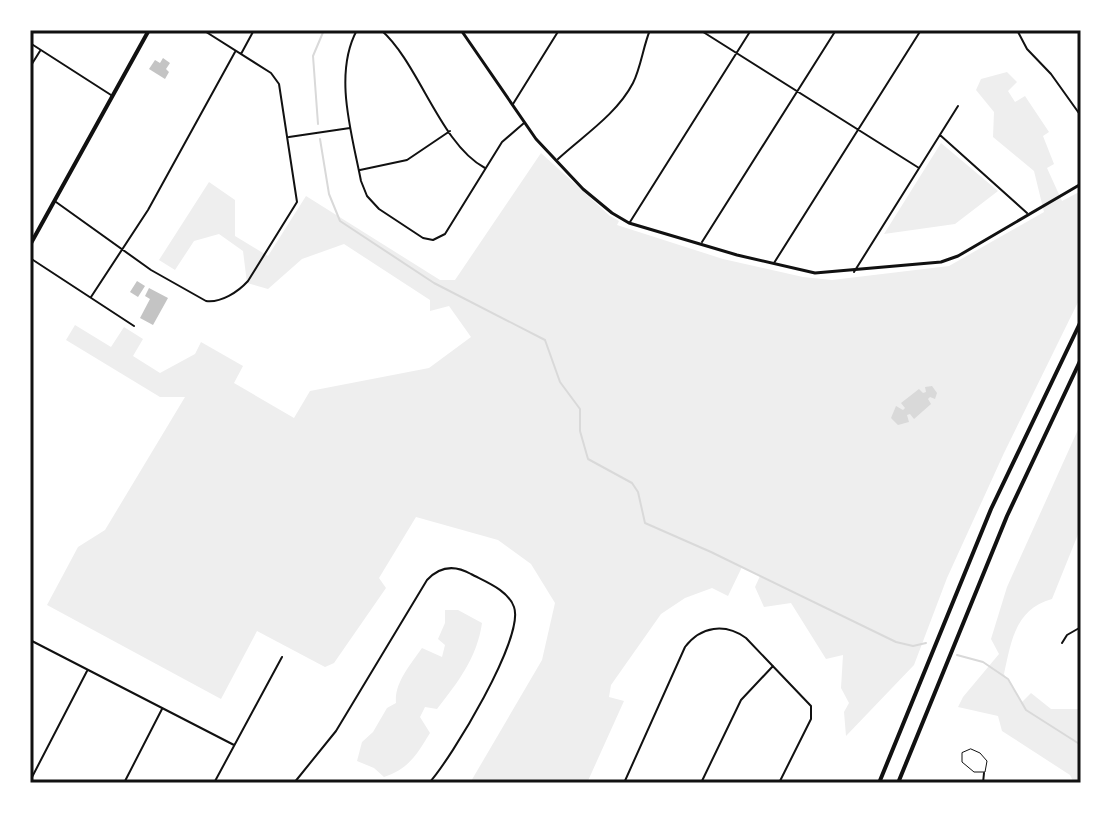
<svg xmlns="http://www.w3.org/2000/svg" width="1111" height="813" font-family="Jost,sans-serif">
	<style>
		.green { fill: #eee }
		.water { fill: #d9d9d9 }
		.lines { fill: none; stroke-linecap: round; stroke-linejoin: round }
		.stream { stroke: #d9d9d9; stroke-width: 2 }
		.building { fill: #c4c4c4 }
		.service { stroke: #111; stroke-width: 1 }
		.minor { stroke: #111; stroke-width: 2 }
		.tertiary { stroke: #111; stroke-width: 3 }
		.primary { stroke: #111; stroke-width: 4 }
		.motorway { stroke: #111; stroke-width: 4 }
		.neatline { fill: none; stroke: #111; stroke-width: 3 }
	</style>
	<rect width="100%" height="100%" fill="#fff"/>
	<!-- green -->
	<path class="green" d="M1007,72L1017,82L1008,91L1015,102L1025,96L1049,132L1043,136L1054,164L1047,168L1062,201L1081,191V296L1004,453L947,578L914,665L846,736L844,712L849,703L841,688L843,655L826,659L791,603L764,607L755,587L760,576L742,567L728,596L712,588L685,598L661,614L611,685L609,697L624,701L587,783H470L542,660L555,603L531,564L498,540L416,517L379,578L386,588L334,663L325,667L257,631L221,699L47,605L78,547L105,530L185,397H160L66,340L75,325L111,347L124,327L143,339L133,356L160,373L195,354L201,342L243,366L234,383L294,418L310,391L429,368L471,337L449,306L430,311V300L344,244L302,259L268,289L247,283L243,251L219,234L194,241L175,270L159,260L209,182L235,200V236L268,256L306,196L440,280H455L541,153L610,216L619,221L617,225L723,259L803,277L832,280L949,266L1044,212L1034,171L993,137L994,112L976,90L981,79Z
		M941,143L998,191L955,224L884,234Z
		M1081,423V527L1052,599C1015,609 1011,642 1004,674L1021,703L1031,693L1051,709H1081V783H1074L1070,775L1002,731L998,716L958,707L963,697L999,654L991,639L1007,587Z
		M445,610H458L482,623C477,658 458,682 437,709L425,707L420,717L430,733C417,754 409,769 384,777L374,768L357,761L362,742L373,732L387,708L396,703C394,683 411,664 422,648L442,657L445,645L438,639L445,623Z"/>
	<!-- water -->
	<path class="water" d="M932,386L937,393L935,399L930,397L928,399L931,404L914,419L910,414L907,415L909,422L898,425L891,418L896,406L903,410L905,408L901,403L919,389L923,393L926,392L925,387Z"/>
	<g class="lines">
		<!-- stream -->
		<path class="stream" d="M318,124L313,56L324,30
			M320,139L329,194L340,221L434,283L545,340L560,382L580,409V431L588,459L632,483L638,492L645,523L711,552L896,642L913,646L926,643
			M957,655L983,662L1008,679L1026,710L1081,745"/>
	</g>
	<!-- building -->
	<path class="building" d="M163,58L170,63L166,69L169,72L165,79L149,69L155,60L160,63Z
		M137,281L145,286L138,297L130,292Z
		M149,288L168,298L153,325L140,318L150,299L145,296Z"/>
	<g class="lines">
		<!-- service -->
		<path class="service" d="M971,749L980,753L987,761L985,772H974L962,762V753Z"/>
		<!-- minor -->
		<path class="minor" d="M357,30C333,74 352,134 361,181L367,196L379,209L423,238L433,240L445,234L502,142L524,123
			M381,30C419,63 440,144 485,168
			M700,30L919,168
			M1017,30L1027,49L1051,74L1081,116
			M30,43L111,95
			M241,54L254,30
			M30,67L40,51
			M513,104L559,30
			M940,135L1027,213
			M289,137L350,128
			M558,159C583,136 617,114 633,83C641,67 643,47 650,30
			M360,170L407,160L450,131
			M56,202L151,270L206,301C221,303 238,292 248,281L297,202L279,84L271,73L203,30
			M630,222L751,30
			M702,242L836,30
			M30,258L134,326
			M774,263L921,30
			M854,272L958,106
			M91,297L148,210L235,52
			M30,640L234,745
			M1062,643L1067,635L1081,627
			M30,781L87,671
			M124,783L162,709
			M214,783L282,657
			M294,783L336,731L427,580C440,566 455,565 471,574C486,582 508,590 514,607C525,637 451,759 429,783
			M624,783L685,647C701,626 725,623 746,638L811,706V719L779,783
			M701,783L741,700L773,666
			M983,783L984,773"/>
		<!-- tertiary -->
		<path class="tertiary" d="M461,30L536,139L583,189L612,213L629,223L737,255L815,273L941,262L958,256L1081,184"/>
		<!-- primary -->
		<path class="primary" d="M30,245L149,30"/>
		<!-- motorway -->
		<path class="motorway" d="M879,783L991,509L1081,321
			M898,783L1007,516L1081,359"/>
	</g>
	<!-- border -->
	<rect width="1111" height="813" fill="none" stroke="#ffffff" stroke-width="64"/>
	<rect x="32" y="32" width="1047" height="749" class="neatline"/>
</svg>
